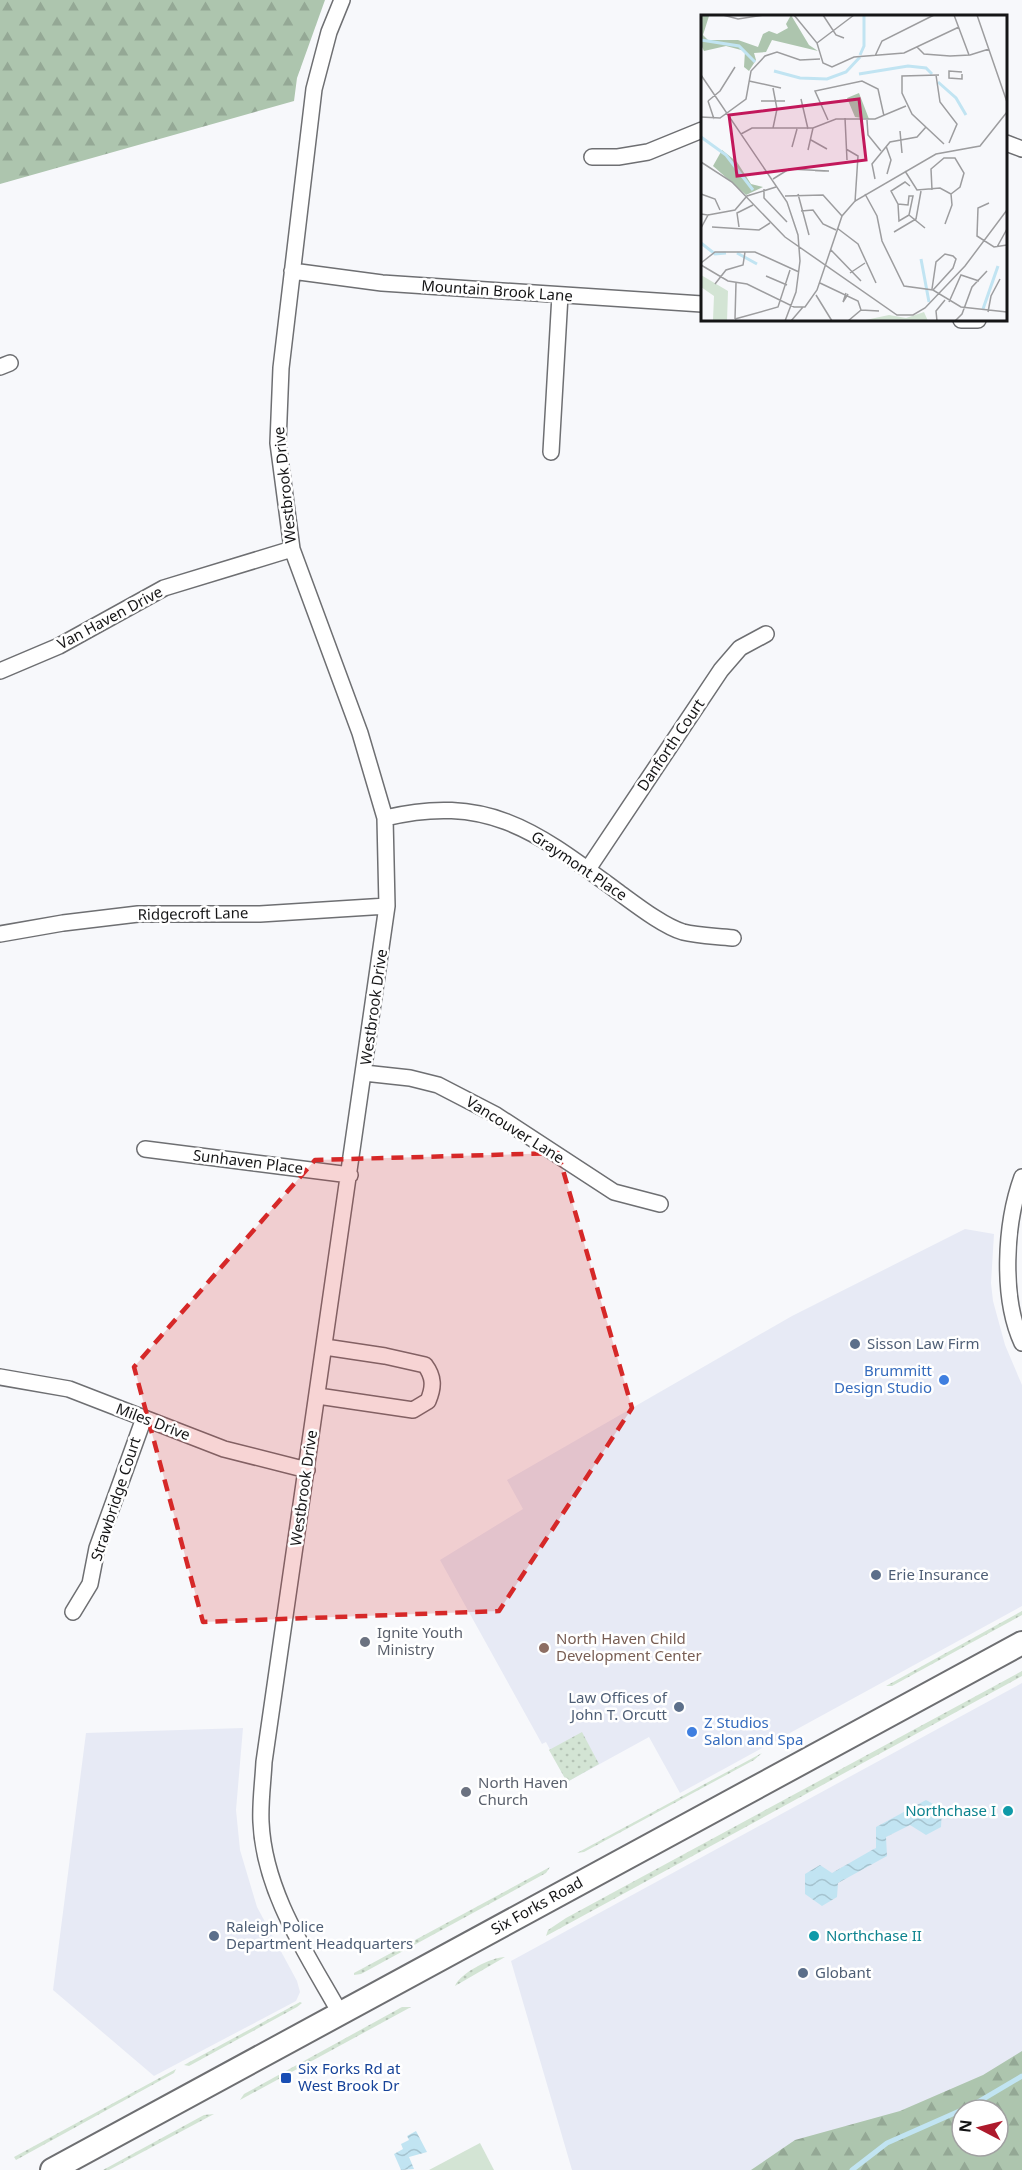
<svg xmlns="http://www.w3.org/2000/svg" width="1022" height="2170" font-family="'Noto Sans',sans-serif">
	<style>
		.built { fill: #e7eaf5 }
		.green { fill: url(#green-dots) }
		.forest { fill: url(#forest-firs); fill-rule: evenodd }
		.pitch { fill: #d3e4d4 }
		.water { fill: url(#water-waves) }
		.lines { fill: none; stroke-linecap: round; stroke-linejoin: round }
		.stream { stroke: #c1e4f2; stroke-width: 5 }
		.street-casing { stroke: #6e6f72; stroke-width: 18 }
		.primary-casing { stroke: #6e6f72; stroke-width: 26 }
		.street { stroke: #fff; stroke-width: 15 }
		.primary { stroke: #fff; stroke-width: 22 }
		.marked { fill: #d62828; fill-opacity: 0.2; stroke: #d62828; stroke-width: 4.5; stroke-dasharray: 12 8; stroke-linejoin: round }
		.service-dot { fill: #5c6f8a; stroke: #fff; stroke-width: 2 }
		.shop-dot { fill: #3f7fe0; stroke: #fff; stroke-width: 2 }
		.worship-dot { fill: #6b7280; stroke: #fff; stroke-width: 2 }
		.education-dot { fill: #8d6e63; stroke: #fff; stroke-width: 2 }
		.culture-dot { fill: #0f9aa8; stroke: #fff; stroke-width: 2 }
		.transit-dot { fill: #1a4fb4; stroke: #fff; stroke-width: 2 }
		.labels { text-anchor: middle; stroke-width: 5; stroke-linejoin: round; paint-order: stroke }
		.street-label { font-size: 15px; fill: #151516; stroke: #fff }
		.service-label { font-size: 15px; fill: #4e5e75; stroke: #fff; text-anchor: start }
		.shop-label { font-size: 15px; fill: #366cbe; stroke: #fff; text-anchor: end }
		.worship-label { font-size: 15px; fill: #5b616d; stroke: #fff; text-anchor: start }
		.education-label { font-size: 15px; fill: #785e54; stroke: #fff; text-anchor: start }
		.culture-label { font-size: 15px; fill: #0d838f; stroke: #fff; text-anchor: end }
		.transit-label { font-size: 15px; fill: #164399; stroke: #fff; text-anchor: start }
		.inset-river { fill: none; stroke: #c1e4f2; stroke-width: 3 }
		.inset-road { fill: none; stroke: #9d9d9f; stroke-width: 1.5 }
		.view { fill: #c2185b; fill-opacity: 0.15; stroke: #c2185b; stroke-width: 3 }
		.inset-edge { fill: none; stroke: #151516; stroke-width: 3 }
	</style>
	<defs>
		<pattern id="green-dots" width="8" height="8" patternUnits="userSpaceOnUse" patternTransform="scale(1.5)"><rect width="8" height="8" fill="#d3e4d4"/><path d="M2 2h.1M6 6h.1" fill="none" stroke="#b4c3b5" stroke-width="1.8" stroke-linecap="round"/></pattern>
		<pattern id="forest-firs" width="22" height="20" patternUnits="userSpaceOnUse" patternTransform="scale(1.5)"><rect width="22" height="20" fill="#adc5ae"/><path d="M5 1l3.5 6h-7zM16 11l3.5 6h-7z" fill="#94a895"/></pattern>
		<pattern id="water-waves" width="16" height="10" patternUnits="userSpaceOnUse" patternTransform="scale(1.5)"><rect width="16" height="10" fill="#c1e4f2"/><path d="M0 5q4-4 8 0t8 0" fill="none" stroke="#a5c3cf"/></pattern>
	</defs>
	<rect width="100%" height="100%" fill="#f7f8fb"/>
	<!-- built -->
	<path class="built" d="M965,1229L994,1234L991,1283L993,1301L1005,1345L1022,1385V1606L680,1793L649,1737L567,1782L546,1742L542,1744L440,1560L523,1509L507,1480L792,1316Z
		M1022,1683V2076L887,2143L852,2170H572L511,1961Z
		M243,1728L236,1810L240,1850L257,1907L297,1981L300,1992L296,2001L154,2076L53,1990L86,1733Z"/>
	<!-- green -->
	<path class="green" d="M1022,1611V1615L892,1686H886Z
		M1022,1671V1676L546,1936L548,1930L566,1918Z
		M582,1732L599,1764L567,1782L549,1750Z
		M762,1753L754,1760L584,1852L577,1853Z
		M550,1867L546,1873L361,1974L354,1975V1973Z
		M505,1957L455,1986C460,1973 492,1957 505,1957Z
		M300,2002L302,2003L297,2007L189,2066L184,2065Z
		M402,2007H411L240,2100L244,2094Z
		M176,2069L174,2073L16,2160L14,2157Z
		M214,2114L109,2170H103L204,2115Z"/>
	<!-- forest -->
	<path class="forest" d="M0,0H325L297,78L294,101L0,184Z
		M1022,2051V2170H751L795,2140L900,2111L983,2075ZM962,2110H998V2146H962Z"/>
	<!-- pitch -->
	<path class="pitch" d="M480,2143L494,2170H429Z"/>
	<!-- water -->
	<path class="water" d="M926,1800L942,1809L941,1827L926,1835L910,1825L886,1837L887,1856L838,1883L837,1897L822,1906L805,1894V1874L820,1865L832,1873L872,1850L876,1848V1827Z
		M416,2131L427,2152L409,2157L414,2169L401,2170L394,2154L403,2149L401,2144L409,2140L407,2136Z"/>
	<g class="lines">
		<!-- stream -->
		<path class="stream" d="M852,2170L887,2143L973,2105L1022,2076"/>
		<defs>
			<path id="street" d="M1006,143L1022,149
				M592,157H618L648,152L702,130
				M292,271L382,283L702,304
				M961,320H978
				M0,367L10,363
				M551,452L560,295
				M0,671L59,646L164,588L292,549
				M385,818C489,793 538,833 617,891C635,904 663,926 683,932C699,936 717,936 733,938
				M588,869L721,670L740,648L766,634
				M0,934L63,923L138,914H260L387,906
				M364,1073L410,1078L438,1085L496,1115L614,1192L660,1204
				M145,1149L350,1175
				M1022,1177C1005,1224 1001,1297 1022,1343
				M0,1377L69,1389L224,1449L307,1470
				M318,1396L413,1410L428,1401C434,1387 434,1377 425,1365L385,1356L325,1347
				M73,1612L90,1584L97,1548L144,1418
				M340,2013C307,1954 264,1892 261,1822C260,1803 263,1782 264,1762L387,906L385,818L360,733L292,549L278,443L281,368L314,89L329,32L342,0"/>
			<path id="primary" d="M52,2170L1022,1643"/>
		</defs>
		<!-- street casing -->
		<use href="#street" class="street-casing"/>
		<!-- primary casing -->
		<use href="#primary" class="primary-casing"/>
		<!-- street -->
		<use href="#street" class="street"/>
		<!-- primary -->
		<use href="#primary" class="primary"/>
	</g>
	<!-- marked area -->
	<path class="marked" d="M558,1153L632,1408L499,1611L203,1622L134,1367L315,1160Z"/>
	<!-- markers -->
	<g class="service-dot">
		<circle cx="855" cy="1344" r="6"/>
		<circle cx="876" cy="1575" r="6"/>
		<circle cx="679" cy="1707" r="6"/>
		<circle cx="214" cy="1936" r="6"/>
		<circle cx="803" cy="1973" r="6"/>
	</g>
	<g class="shop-dot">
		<circle cx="944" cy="1380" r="6"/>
		<circle cx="692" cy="1732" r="6"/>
	</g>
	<g class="worship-dot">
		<circle cx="365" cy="1642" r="6"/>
		<circle cx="466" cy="1792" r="6"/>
	</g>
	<circle class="education-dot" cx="544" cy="1648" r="6"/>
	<g class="culture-dot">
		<circle cx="1008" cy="1811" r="6"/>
		<circle cx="814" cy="1936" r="6"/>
	</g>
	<rect class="transit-dot" x="280" y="2072" width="12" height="12" rx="3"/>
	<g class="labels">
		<!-- street labels -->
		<g class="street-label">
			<text transform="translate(497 291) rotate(4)" y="5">Mountain Brook Lane</text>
			<text transform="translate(285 485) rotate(-96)" y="5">Westbrook Drive</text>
			<text transform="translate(110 618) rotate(-28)" y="5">Van Haven Drive</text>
			<text transform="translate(671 745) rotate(-56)" y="5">Danforth Court</text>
			<text transform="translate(579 866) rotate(34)" y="5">Graymont Place</text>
			<text transform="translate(193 914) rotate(-1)" y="5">Ridgecroft Lane</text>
			<text transform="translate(374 1007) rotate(-82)" y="5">Westbrook Drive</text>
			<text transform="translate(515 1130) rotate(32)" y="5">Vancouver Lane</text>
			<text transform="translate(248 1162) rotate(7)" y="5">Sunhaven Place</text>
			<text transform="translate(153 1422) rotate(21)" y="5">Miles Drive</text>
			<text transform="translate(304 1488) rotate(-82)" y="5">Westbrook Drive</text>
			<text transform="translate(116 1499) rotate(-72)" y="5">Strawbridge Court</text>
			<text transform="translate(537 1906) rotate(-29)" y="5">Six Forks Road</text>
		</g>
		<!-- service labels -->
		<g class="service-label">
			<text x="867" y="1349">Sisson Law Firm</text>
			<text x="888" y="1580">Erie Insurance</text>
			<text x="667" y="1703" text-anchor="end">Law Offices of<tspan x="667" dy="17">John T. Orcutt</tspan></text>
			<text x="226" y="1932">Raleigh Police<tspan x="226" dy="17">Department Headquarters</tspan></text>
			<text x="815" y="1978">Globant</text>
		</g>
		<!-- shop labels -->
		<g class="shop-label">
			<text x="932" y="1376">Brummitt<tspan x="932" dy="17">Design Studio</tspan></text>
			<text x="704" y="1728" text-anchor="start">Z Studios<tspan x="704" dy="17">Salon and Spa</tspan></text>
		</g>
		<!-- worship labels -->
		<g class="worship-label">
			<text x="377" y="1638">Ignite Youth<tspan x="377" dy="17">Ministry</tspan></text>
			<text x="478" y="1788">North Haven<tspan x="478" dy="17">Church</tspan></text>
		</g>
		<!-- education labels -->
		<g class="education-label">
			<text x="556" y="1644">North Haven Child<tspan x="556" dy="17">Development Center</tspan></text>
		</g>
		<!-- culture labels -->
		<g class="culture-label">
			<text x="996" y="1816">Northchase I</text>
			<text x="826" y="1941" text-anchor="start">Northchase II</text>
		</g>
		<!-- transit labels -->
		<g class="transit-label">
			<text x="298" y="2074">Six Forks Rd at<tspan x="298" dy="17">West Brook Dr</tspan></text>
		</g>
	</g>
	<!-- overview -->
	<g transform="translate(701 15)">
		<rect width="306" height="306" fill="#f7f8fb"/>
		<path d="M0,260L27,276L26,306L12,305L13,281L0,272ZM223,297L227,306H160L188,300L205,303Z" fill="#d3e4d4"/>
		<path d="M90,0L108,30L117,36L71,25L65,37L53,38L55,45L48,56L43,52L44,36L25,31L3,36L0,30V1H8L2,20L7,25H37L57,32L62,19L68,16L76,19L87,13L85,9ZM158,78L168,104L154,102L146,83ZM21,135L36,147L50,169L62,172L45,180L12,151Z" fill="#adc5ae"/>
		<path class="inset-river" d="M0,25L38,31L54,47M159,40L163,31V0M73,56L99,63L126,64L145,57L159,42M158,59L207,51L225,53L231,59M237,67L255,83L265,100M0,122L25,140L52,175M0,228L14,239L25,238M36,238L56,249M220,244L228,287M282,294L297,251"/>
		<path class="inset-road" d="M22,0L37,4L63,0M93,0L116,28L122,48L131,52L153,42L203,38L258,12M122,0L135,20L143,23M253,0L268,40M276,0L306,87M116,28L153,0M216,32L223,39L249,41L269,40L288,34M174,41L181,26L233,0M261,59V64L248,63V56L261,57M0,60L86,187L97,220L99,246L95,277L84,306M235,60L239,87L256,109L248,128M238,60L201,61V78L211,99L243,129M48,66L80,73M72,73L76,94L72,113M100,84L107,114M7,86L19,76L34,52M7,86L13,104M60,86H84M0,102L19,103L45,84L50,56L64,41L76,37L99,45L119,44M144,103L146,145M127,105L114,76L161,66L177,74L183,101M166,105L167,120L180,136M199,116L201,138M40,119L51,113H112L135,104H174L205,91M110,125L126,134M185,131L190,145L186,159M91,132L96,114M145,134L157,141L154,187M107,135L112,113M0,147L31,167L84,222L196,300H212L224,293L264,251L306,195M204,156L216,175L239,173L250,179L251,190L244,209M72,164L88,154L128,156H114M174,164L171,149L189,127L216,122L225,112M209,171L204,167L190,176L197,189L207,190L208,181H212L208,200L224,213M63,174V183L86,207M231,175L230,154L243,143H254L263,158L259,172L250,179M0,179L14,184L19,195M97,179L108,220M164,179L176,201L181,226L203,271L232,275L260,292L306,297M84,181L122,180L141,201M288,188L277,193L276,221L293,232L306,230M197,189L198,206L208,200M100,196L112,195L122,209L135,215M0,199L7,200L0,213M7,200L34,195L46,181L75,172M11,212L58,215L69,208M38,212L36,198L52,190M136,213L157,229L175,268M193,217L215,204L220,176M296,232L306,214M130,235L160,266M0,248L14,237H54L98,257M0,250L27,266L46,269L93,292H104L116,275L141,201L154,186L235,139L279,131L306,97M149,258L164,248M65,261L86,270M119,268L157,286L160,295L147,306M14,269L25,255L42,250L44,237M231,274L235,247L244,239L252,241L255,244L252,253L232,275M145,278L142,287L147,279M115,280L131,306M248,287L260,260L278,266M160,295L178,296M287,297L290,281L299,264M34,304L77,292L89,255M34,304L35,268M90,306L102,292M236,306L235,296L244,285M254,306L261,299L271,272L286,256"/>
		<path class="view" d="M158,84L165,145L36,161L28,100Z"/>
		<rect width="306" height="306" class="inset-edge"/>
	</g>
	<!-- north arrow -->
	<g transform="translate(980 2128) rotate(277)"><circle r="28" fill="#ffffff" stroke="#a1a1a2" stroke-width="1.5"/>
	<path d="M0-4.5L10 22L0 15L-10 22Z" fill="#ae1a2c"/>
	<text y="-9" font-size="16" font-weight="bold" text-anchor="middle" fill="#151516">N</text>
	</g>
</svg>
